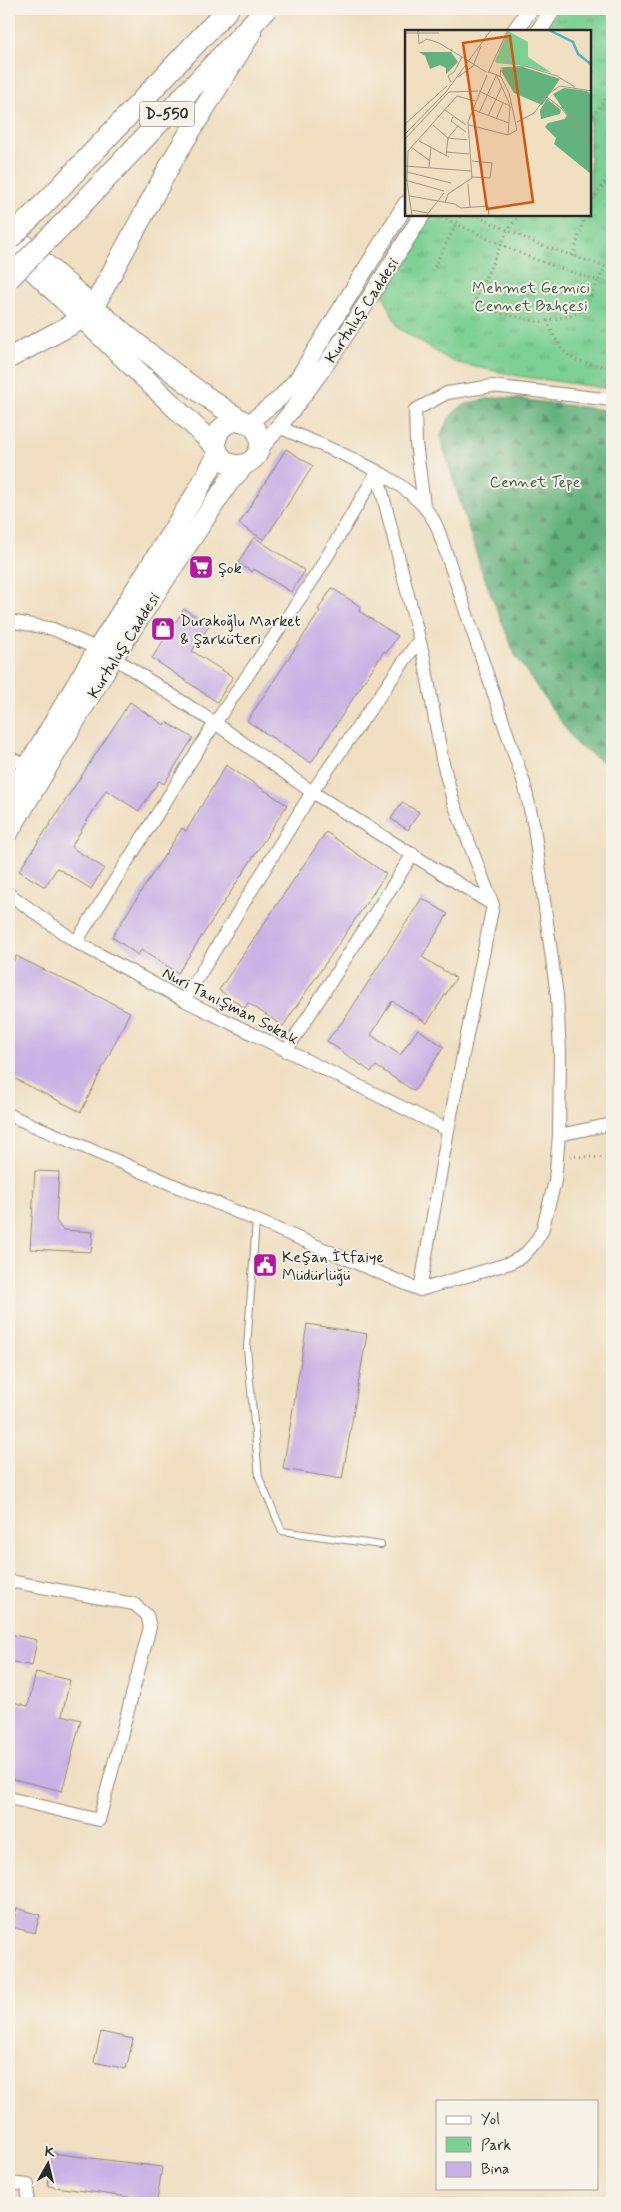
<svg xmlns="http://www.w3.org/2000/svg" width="621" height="2212" font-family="Mynerve,sans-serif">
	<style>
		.forest { fill: url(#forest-firs); stroke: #486e54 }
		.park { fill: url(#park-tufts); stroke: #537e5f }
		.building { fill: #cab1e5 }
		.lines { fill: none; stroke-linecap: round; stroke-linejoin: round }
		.service-casing { stroke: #8e8576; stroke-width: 8 }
		.minor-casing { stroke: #8e8576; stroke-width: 14 }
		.tertiary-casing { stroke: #8e8576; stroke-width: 18 }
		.primary-casing { stroke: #8e8576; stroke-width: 22 }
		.trunk-casing { stroke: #8e8576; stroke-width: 23 }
		.path { stroke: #8e8576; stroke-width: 3; stroke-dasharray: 1 4; stroke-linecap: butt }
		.service { stroke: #fff; stroke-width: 6 }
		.minor { stroke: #fff; stroke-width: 12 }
		.tertiary { stroke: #fff; stroke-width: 16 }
		.primary { stroke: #fff; stroke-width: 20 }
		.trunk { stroke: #fff; stroke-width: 21 }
		.trunk-bridge-casing { stroke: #8e8576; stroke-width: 23; stroke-linecap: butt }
		.trunk-bridge { stroke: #fff; stroke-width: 21 }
		.labels { text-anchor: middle; stroke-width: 4; stroke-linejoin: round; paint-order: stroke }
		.shield { fill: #f7f3e8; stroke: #686764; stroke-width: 1 }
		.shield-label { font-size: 15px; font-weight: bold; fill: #2b2b2b }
		.park-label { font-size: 16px; fill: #435d4a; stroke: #f7f3e8 }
		.street-label { font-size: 16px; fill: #2b2b2b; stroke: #f7f3e8 }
		.poi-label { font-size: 16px; fill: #2b2b2b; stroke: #f7f3e8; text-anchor: start }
		.inset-river { fill: none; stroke: #4cb6ca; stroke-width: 2.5 }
		.inset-road { fill: none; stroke: #a19785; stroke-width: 1 }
		.view { fill: #d5540f; fill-opacity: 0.15; stroke: #d5540f; stroke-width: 2.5 }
		.inset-edge { fill: none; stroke: #2b2b2b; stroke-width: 2.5 }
	</style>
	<defs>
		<pattern id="forest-firs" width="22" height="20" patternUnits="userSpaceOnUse" patternTransform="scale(1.25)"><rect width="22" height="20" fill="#64b27d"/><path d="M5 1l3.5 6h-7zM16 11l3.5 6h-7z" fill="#539167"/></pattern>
		<pattern id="park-tufts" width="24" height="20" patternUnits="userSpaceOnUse" patternTransform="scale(1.25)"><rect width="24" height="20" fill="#7bd093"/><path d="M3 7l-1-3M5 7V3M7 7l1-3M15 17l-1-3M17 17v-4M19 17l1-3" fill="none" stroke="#65a978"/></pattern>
	</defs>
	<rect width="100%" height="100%" fill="#f7f3e8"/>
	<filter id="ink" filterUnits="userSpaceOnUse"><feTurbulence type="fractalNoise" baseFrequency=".02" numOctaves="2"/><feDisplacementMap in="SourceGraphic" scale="10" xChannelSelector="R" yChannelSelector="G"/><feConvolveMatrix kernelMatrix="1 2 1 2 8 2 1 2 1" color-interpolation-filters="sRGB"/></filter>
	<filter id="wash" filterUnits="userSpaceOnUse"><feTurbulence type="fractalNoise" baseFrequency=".0096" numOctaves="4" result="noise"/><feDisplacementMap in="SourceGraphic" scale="20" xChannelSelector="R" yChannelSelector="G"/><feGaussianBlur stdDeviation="1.12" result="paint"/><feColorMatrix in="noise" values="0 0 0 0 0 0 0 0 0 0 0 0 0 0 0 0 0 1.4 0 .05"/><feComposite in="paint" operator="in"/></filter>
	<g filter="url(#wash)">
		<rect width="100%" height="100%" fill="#f0dfc1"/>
		<!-- forest -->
		<path class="forest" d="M501,397L612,411V768L577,745L515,655L481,569L440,437C453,402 468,402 501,397Z"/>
		<!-- park -->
		<path class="park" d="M558,9H612V389L518,376L453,362L398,328L381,289L428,215H590V31H544Z"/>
		<g id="blocks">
			<!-- building -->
			<path class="building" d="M286,449L313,466L264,540L239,524Z
				M254,537L305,571L291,592L254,569L252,572L238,563Z
				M332,588L361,607L359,611L398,636L386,653L384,651L311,763L247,721L320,611L318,610Z
				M184,609L209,626L192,651L233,677L217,702L152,658Z
				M130,702L164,725L166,722L193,738L164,784L159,781L139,811L106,790L71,847L104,868L91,889L57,868L45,887L19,871Z
				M226,765L287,805L178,973L141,950L138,955L112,937L182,828L186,831Z
				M402,802L419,812L408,830L391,819Z
				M326,832L386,874L283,1026L248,1003L245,1008L219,990Z
				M422,898L448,914L422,957L456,978L427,1023L392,1001L371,1035L400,1055L418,1029L444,1047L414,1091L376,1066L371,1072L327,1041L346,1017Z
				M16,956L130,1012L81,1112L9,1076V971Z
				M35,1171L59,1172L56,1221L63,1230L93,1232L91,1252L30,1249Z
				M307,1324L367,1334L342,1479L283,1469Z
				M9,1634L37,1640L32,1666L9,1661Z
				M36,1672L70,1680L62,1715L81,1720L62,1791L9,1778V1701L28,1706Z
				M17,1908L40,1915L35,1933L12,1927Z
				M101,2032L133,2039L126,2069L94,2062Z
				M52,2153L162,2167L157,2201L48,2186Z"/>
		</g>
	</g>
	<g filter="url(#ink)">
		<use href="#blocks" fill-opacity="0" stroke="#8e8576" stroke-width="1"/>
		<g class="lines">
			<defs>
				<path id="service" d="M256,1220L247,1348L259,1477L282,1531L381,1545"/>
				<path id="minor" d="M377,472L424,658L442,759L453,801L493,905
					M424,505L416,443L415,410L447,393L492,386L612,400
					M9,621L53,629L98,649
					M113,657L215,723L312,792L493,905L448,1130L420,1290
					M9,757L33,769
					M9,894L76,942L184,1000L448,1130
					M76,942L215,723L316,575L377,472
					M184,1000L312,792L419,640
					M286,1051L413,854
					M9,1115L420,1290L510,1263L523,1256L534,1244L542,1231L555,1181L559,1135L560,1052L557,996L534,827L524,783L438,529C417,477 328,449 279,427
					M559,1135L612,1124
					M9,1581L134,1604L147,1615L150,1627L99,1820L9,1798
					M9,2183L28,2185L27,2203"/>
				<path id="tertiary" d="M515,31L530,9
					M539,31L553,9
					M247,424L279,399L298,378L406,204
					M259,449C323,379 371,294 422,215"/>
				<path id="primary" d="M9,231C83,299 159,368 244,422
					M14,252L216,447
					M9,358L82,319L94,306L175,156L251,33
					M216 443a22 22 0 1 1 44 0a22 22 0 1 1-44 0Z
					M9,798L98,649L196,494L218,454
					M9,831L113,657L228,483L245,464"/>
				<path id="trunk" d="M52,196L228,9
					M68,219L266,9"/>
			</defs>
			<!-- service casing -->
			<use href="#service" class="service-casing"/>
			<!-- minor casing -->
			<use href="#minor" class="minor-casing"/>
			<!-- tertiary casing -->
			<use href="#tertiary" class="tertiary-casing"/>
			<!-- primary casing -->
			<use href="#primary" class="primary-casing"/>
			<!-- trunk casing -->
			<use href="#trunk" class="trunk-casing"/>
			<!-- path -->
			<path class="path" d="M590,120L612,90
				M590,204L612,171
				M437,215L531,258L598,281L605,267
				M474,215L538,244L612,269
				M573,256L585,215
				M432,271L461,215
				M476,299L499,313L539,322L571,316L585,308L598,281
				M473,304L508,230L519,215
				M547,321C565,360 569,362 612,367
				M570,1156L612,1158"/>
			<!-- service -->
			<use href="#service" class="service"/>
			<!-- minor -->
			<use href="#minor" class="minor"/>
			<!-- tertiary -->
			<use href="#tertiary" class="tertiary"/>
			<!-- primary -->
			<use href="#primary" class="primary"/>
			<!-- trunk -->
			<use href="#trunk" class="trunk"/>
			<defs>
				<path id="trunk-bridge" d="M9,239L52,196
					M9,278L68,219"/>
			</defs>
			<!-- trunk-bridge casing -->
			<use href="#trunk-bridge" class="trunk-bridge-casing"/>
			<!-- trunk-bridge -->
			<use href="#trunk-bridge" class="trunk-bridge"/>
		</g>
	</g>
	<!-- icons -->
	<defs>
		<symbol id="supermarket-square" viewBox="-11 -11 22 22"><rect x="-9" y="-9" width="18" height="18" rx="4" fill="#b5179e" stroke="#f7f3e8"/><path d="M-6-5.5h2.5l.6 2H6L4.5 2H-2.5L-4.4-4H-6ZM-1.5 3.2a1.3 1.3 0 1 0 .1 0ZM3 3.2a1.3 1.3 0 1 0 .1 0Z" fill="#fff"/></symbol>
		<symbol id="shop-square" viewBox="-11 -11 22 22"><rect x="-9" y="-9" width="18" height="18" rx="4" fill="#b5179e" stroke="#f7f3e8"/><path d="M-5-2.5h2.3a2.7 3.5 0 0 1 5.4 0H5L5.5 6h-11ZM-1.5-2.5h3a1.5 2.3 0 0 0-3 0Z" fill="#fff"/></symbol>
		<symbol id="civic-square" viewBox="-11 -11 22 22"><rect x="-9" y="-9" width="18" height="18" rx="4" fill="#b5179e" stroke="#f7f3e8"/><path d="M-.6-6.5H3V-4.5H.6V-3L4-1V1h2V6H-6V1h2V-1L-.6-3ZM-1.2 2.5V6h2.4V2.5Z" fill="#fff"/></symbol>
	</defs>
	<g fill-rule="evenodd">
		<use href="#supermarket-square" x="187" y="553" width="28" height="28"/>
		<use href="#shop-square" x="149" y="615" width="28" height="28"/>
		<use href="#civic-square" x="251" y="1251" width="28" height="28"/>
	</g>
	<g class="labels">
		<!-- shield labels -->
		<rect class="shield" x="139.5" y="101.5" width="55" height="25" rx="4"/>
		<g class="shield-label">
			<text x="167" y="119">D-550</text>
		</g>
		<!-- park labels -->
		<g class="park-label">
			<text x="531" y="293">Mehmet Gemici<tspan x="531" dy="18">Cennet Bahçesi</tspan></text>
			<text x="535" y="487">Cennet Tepe</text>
		</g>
		<!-- street labels -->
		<g class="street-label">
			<text transform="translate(361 310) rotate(-57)" y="6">Kurtuluş Caddesi</text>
			<text transform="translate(123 645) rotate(-58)" y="6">Kurtuluş Caddesi</text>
			<text transform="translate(231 1005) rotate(27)" y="6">Nuri Tanışman Sokak</text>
		</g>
		<!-- poi labels -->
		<g class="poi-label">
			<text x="218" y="573">Şok</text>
			<text x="180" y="626">Durakoğlu Market<tspan x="180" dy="18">&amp; Şarküteri</tspan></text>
			<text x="282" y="1262">Keşan İtfaiye<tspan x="282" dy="18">Müdürlüğü</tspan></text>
		</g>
	</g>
	<!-- overview -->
	<g transform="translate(405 30)">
		<rect width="186" height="186" fill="#f0dfc1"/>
		<path d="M14,22H46L53,32L41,44V38L35,35L25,39L20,26ZM118,37L155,49L137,75L109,63L96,41L98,38ZM159,58L182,61L186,65V144L149,114L151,108L140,97L143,93L160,89L162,85L148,64ZM142,69L156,80L155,84L136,89L135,80Z" fill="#64b27d"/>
		<path d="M103,1L123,12V27L147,43L119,36L92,33L90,31Z" fill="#7bd093"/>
		<path class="inset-river" d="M144,0L168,12L173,24L187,35"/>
		<path class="inset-road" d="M13,0L14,14L22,9L34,13L57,27M0,3H34M57,27L81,42M83,43L103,0M92,46L105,75M95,46L96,38L120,36L152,46L170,57M53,47L68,36L76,16M46,52L43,46L49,42L57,27M74,61L105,76L103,105M142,67L156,78L187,116M66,79L104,93M40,80L61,95M74,83L92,44M83,86L97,56M48,87L46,91L61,102M91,89L98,73M112,92L129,83L143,64L155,56L187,61M0,94L42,56M28,95L43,108L62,110M64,95L103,105L112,100L104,63L96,47L84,42M0,104L41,62L86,0M0,109L44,62L73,61M14,111L44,127M6,117L25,131M41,122L64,124M41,126L43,108L53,96M67,131L87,133L85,148L67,147M0,136L66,141M24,137L26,117M2,142L46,153M0,150L39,161M63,154L65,178M5,166L50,174L56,178L83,176L84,186M40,173L43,164L67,148L63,92L82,45M6,180L23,183M7,186L2,151L3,121L52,66L70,71M21,186L39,163"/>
		<path class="view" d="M105,6L128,172L82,179L58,13Z"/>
		<rect width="186" height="186" class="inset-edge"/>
	</g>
	<!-- margin -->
	<rect width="621" height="2212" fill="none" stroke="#f7f3e8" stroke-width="30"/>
	<!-- legend -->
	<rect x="436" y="2100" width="162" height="90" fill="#f7f3e8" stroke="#a5a39c"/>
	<rect x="446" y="2116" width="25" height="8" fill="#ffffff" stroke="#a5a39c"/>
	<text x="481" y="2124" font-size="15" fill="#2b2b2b">Yol</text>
	<rect x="446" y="2137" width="25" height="15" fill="url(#park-tufts)" stroke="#a5a39c"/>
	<text x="481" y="2150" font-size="15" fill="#2b2b2b">Park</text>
	<rect x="446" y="2162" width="25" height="15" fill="#cab1e5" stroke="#a5a39c"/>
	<text x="481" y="2174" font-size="15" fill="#2b2b2b">Bina</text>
	<!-- north arrow -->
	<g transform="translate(48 2164) rotate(8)" stroke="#f7f3e8" stroke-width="4" paint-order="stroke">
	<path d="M0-4L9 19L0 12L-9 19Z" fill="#2b2b2b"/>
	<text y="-8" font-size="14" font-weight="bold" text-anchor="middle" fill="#2b2b2b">K</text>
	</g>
</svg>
